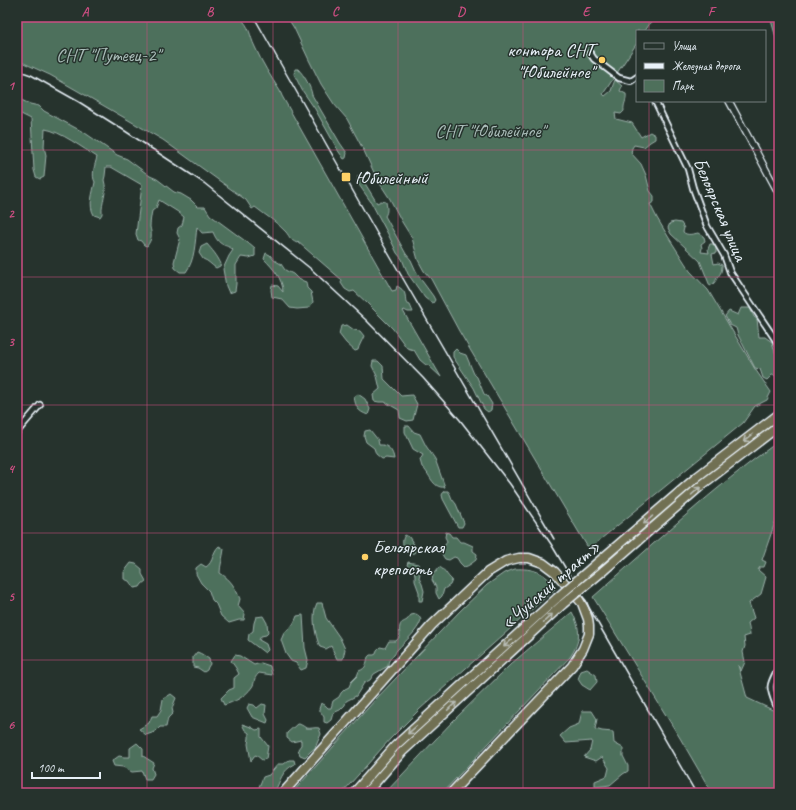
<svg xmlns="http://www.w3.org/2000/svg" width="796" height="810" font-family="Caveat,sans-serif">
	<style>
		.green { fill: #4e705b; stroke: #9bb0aa }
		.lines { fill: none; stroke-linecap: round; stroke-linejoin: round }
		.minor-casing { stroke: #e8f1f8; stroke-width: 8 }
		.tertiary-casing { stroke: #e8f1f8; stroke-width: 8 }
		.trunk-casing { stroke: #e8f1f8; stroke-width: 11 }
		.minor { stroke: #26332d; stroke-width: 4.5 }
		.tertiary { stroke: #26332d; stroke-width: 5.5 }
		.trunk { stroke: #716f52; stroke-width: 8 }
		.rail { stroke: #e8f1f8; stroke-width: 1.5 }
		.trunk-bridge-casing { stroke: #e8f1f8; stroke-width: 11; stroke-linecap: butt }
		.trunk-bridge { stroke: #716f52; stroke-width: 8 }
		.oneway { stroke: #b8bdb6 }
		.grid { fill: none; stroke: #cc4e82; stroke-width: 1; stroke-opacity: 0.55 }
		.poi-dot { fill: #ffd166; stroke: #26332d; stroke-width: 1.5 }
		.labels { text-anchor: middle; stroke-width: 3; stroke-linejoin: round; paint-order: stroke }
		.poi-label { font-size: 19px; fill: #e8f1f8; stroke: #26332d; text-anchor: start }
		.park-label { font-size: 19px; fill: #aabdb9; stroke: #26332d }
		.street-label { font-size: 19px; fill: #e8f1f8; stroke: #26332d }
		.neatline { fill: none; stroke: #cc4e82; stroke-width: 1.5 }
		.grid-label { font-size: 13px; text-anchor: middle; font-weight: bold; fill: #cc4e82 }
	</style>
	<rect width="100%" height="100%" fill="#26332d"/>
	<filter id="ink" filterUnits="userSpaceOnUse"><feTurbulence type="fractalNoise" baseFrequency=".025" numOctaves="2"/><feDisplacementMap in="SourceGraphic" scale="8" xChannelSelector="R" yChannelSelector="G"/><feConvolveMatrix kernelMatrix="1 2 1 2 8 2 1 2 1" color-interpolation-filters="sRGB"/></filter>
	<g filter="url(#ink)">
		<!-- green -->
		<path class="green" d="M17,17H239C251,27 249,35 255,47C262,63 271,77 280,91L282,96L392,291L396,290L397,286C406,291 405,294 406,303L410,305L413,312H408L404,310L403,311L441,377L428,365H426L420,360L414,350L407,348L393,329L367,303L354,291L350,292L345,289L341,283L342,280L298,242L297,243C290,240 290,237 286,232C277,222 265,215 255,207L252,209L246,200L163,140L92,99L50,75L17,60Z
			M287,17H654L645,31H637V43L603,94L605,96L611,91L613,85L615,80L622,86L620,91L626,94C627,102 623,103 624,111L621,114L615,113L616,119L632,123L641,137L650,132L655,135V139L650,142L644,147L634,145L632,148L631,153L641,164L646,175L650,191L654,196V202L650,204L657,218L669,238L690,271L708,290L755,369L771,392L767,400L755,406L743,423L596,543L595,547L592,548L587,546L459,331L431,279L424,271L418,260L412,238L402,222L390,199L377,179L364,151L347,119L334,104L321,84L309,60L294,28Z
			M770,17H779V48Z
			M295,69H298C304,75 311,87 312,95L340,143L347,153L346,158L344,159L339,152L315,109L302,90L294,74Z
			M19,99L30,104L39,106L44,111L85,133L117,155L127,159L150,176L157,179L174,192L181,194L191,200L198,207H205L210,215L248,243L255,249V256L249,258L241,257L236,265V284L235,291L229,293L226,286L223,269L229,256L233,250C229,246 228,247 224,245C218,243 215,237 213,232L202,233L197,227C195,242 195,260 186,272H180L175,268L174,262L180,239L177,233L178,228L182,225L184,217L178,212L159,200L156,208L152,211C151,216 150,222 150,227C152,235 152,239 147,246L144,245L141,241L138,240L136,234L142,185L111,167H106L105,176L104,180C108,193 101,202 102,214L100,217L94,215C88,205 93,193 95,182C91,175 95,165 97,157C84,149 60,131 45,129L44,147L46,155L44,177L40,179L36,177L34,170L31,119L17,112V100Z
			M358,175L361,177L377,203L381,201L386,202C387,208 388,211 385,216L406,254L411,260L416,271L422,281L433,296L435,300L433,303L429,301L425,298L408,274L402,259L397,253L388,234L371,202L357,182Z
			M675,222L681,223L684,228L683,232C687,236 693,234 698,233L704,237L705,241L701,244L702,248L701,252L709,253L708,249L710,244H714L716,248V253L712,254L714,264L718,263L722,265C722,271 721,273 717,278C715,282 715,283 710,286L700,261L671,234L668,228L670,223Z
			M207,244C212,250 217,255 221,264L220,266L216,268C211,265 209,261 203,259L199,253L201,247Z
			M266,253L270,255L274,260L281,264L285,270L293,274L298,279L306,282L307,288L311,292L313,302L309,308L297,309L290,308L282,299L272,297L271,290L272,285L278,286L283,292C283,279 273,268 264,259Z
			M741,308H750L754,317L757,319L759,337H765L772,342L775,352L779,358V376L772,375L767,380L763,378L760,369L755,368L738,335L736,328L730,325L725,316L729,311L738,315Z
			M347,325L354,330L360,331L364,336C362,341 359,345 358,350L355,351L346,343L339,334L341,326Z
			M456,349L460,353L466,355L474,374L477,377L484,394L487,396L492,404L491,410L488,412L484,409L474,388L453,357V352Z
			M373,361H378L383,366L384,379L401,396L412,395L417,404L413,420L407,421L400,418L399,410L385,402H379L374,401L373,395L380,389L377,376L372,366Z
			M358,394L365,399L370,409L368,415C357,411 356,407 354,397Z
			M405,426H409L414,432L420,434L426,446L435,459L445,487C432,489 430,473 422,467L420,460L423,455L413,449L405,432Z
			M370,430L378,440L379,445C388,444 393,451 394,459L386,458L382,459L376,454L374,448L366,442L364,436L365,431Z
			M779,441V511L762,560L766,562L764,567H760L758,570L766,577L761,594L749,603L754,618L748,623L749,627L750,635L744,637L745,646L743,652L745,662L741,671L738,665L747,698L779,713V793H712L680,738L593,597C654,544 713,488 779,441Z
			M444,491H448L450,494L452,499L456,504L464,523L462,527H458L443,499L442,495Z
			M446,532L449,533L452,537H456L460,542H464L473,546V551L477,554L476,560C472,563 469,566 464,567L460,563L457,558L454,557L449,560L445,559C438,550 444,549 447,541L445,537Z
			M405,535L409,537L417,549L414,553L410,554L405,552C403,545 401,541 405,535Z
			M219,546L224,549C223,558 220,565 220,573C231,580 235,587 240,599L238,606L245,614L244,620H239L229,623L221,616L216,604L212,600L209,591L201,583L196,574V568L201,564L206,567C214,562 212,552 219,546Z
			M408,562L418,564L421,567L419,578L422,584L424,591L422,601H419V592L415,581V575L414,570L410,569L407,565Z
			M131,563L136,564L142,569V574L146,581L142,584L140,587L134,588L129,581L124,579V572Z
			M439,567C446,570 446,575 452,580L450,585L444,589L442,596L439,599L436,593V587L432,580L433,575Z
			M515,569C533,568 545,572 556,588L420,709L391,738L342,793H292L376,699L460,611L487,585L504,573Z
			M317,603H322L326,618L340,638L345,649L343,659H337L331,646L326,649L320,647C315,635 311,615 317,603Z
			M572,612C581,629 581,641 570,657L442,793H385L452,722L511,664Z
			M416,614L419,616L421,620C418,631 405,641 397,650C395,652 396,653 394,655C390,659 388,660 388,666L374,674L370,680L364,683L356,696L346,701L345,705L340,710L333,713L331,720L327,723L324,722V717L319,709L321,703L325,705L328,708H331L333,701L339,697L341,693L345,689L349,687L351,682L357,676L359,671C367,668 366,664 368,657L370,655H374L376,654L377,650L380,647L385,648L389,641H396C403,634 398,633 400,626C401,622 404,622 407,620C408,619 410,616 411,615Z
			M303,615L305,648L308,660L306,668L301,670L296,663L291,661L286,654L281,640L284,633C291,628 294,624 297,616Z
			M263,616L267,623L268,633L266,635L261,636L259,640L266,644L268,650L265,653L248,640L249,634L253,631L254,623L256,617Z
			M197,652C203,654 204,656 209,659L210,664L208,667L207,670L204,672L198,668L193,667V657Z
			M235,655L240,656L254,665L261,663L270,666L272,675L259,673C252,680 256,681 252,687C245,697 234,702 224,705L221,698L229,690L234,688V678L239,674L236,668L231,661Z
			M587,669L596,675L597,682L590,690L582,685L578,679L581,671Z
			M171,694L176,698L172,708L173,713L168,718L166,727H160L155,732L146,735L139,729L149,723L152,716H157L161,710L163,699Z
			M249,704L254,705L257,708L262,704L266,705L265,714L268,720L267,723L252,717L247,708Z
			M582,711H592L597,719L595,729L602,731L613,732L614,743L623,748V756L628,766V771L623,774L610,785L595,787V781L607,776L609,768L602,757L596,761L584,757L590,750L592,741L566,743L560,736L569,728L579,724Z
			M242,724L251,727L256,730L261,729V737L268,746L266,759L262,760L256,755L254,756L251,761L248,744L249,738V733L245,730Z
			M297,724C301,724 303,726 306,728C311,729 315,727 319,728L321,734L315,748L311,751L305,757L300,755L298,749L301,745V740L292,742L287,738V733Z
			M137,743L143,749V756L154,763L152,768L154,774L151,779H145L142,771L132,772L123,767L114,766L112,761L119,756L124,757H130V748Z
			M289,760H294L295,764C281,771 281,780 274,793H260L259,787L263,777L269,775L278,764H284Z"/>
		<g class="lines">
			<defs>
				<path id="minor" d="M590,53L594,59L619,78L631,81L637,77
					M655,101L688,169L693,188L707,226L724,255L730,272L779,345
					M17,432L40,405
					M776,705C768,685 769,686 779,667"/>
				<path id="tertiary" d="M729,101L779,194"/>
				<path id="trunk" d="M597,563L698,476L779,414
					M603,571L703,484L779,426
					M283,793L432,625L488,572L506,561L519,558H529L543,563L555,572L582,603L588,619L589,626V634L583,649L572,666L451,793
					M354,793L395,746L557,598
					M366,793L402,752L563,604"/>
			</defs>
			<!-- minor casing -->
			<use href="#minor" class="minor-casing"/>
			<!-- tertiary casing -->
			<use href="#tertiary" class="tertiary-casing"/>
			<!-- trunk casing -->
			<use href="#trunk" class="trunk-casing"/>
			<!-- minor -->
			<use href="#minor" class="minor"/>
			<!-- tertiary -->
			<use href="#tertiary" class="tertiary"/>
			<!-- trunk -->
			<use href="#trunk" class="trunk"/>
			<!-- rail -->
			<path class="rail" d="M254,17L387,251L554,539
				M17,70L31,75L79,102L125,131L204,183L311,269L367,321L423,378L460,420L510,484L551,544L584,599L696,793"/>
			<defs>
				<path id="trunk-bridge" d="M557,598L597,563
					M563,604L603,571"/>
			</defs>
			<!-- trunk-bridge casing -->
			<use href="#trunk-bridge" class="trunk-bridge-casing"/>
			<!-- trunk-bridge -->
			<use href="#trunk-bridge" class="trunk-bridge"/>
		</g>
		<!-- one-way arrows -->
		<defs><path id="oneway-shaft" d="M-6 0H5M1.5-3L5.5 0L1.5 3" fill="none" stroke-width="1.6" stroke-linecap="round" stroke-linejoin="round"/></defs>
		<g class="oneway">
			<use href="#oneway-shaft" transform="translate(748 438) rotate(142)"/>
			<use href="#oneway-shaft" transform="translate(696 491) rotate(-41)"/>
			<use href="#oneway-shaft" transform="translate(648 520) rotate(139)"/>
			<use href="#oneway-shaft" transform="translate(548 618) rotate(-43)"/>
			<use href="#oneway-shaft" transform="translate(508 643) rotate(138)"/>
			<use href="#oneway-shaft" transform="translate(452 706) rotate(-43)"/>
			<use href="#oneway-shaft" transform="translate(412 730) rotate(138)"/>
		</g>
	</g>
	<!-- grid -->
	<path class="grid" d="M147,17V793M273,17V793M398,17V793M523,17V793M649,17V31M649,101V793M17,150H779M17,277H779M17,405H779M17,533H779M17,660H779"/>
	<!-- markers -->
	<g class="poi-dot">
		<circle cx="602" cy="60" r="4"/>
		<rect x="341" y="172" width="10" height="10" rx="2"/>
		<circle cx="365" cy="557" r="4"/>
	</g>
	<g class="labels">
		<!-- poi labels -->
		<g class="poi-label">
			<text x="594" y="56" text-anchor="end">контора СНТ<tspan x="594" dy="22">"Юбилейное"</tspan></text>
			<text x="355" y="184">Юбилейный</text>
			<text x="373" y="553">Белоярская<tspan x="373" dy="22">крепость</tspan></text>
		</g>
		<!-- park labels -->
		<g class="park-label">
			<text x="108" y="61">СНТ "Путеец-2"</text>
			<text x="490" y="137">СНТ "Юбилейное"</text>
		</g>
		<!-- street labels -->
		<g class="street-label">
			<text transform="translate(721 209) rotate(67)" y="7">Белоярская улица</text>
			<text transform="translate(550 584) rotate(-41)" y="7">«Чуйский тракт»</text>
		</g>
	</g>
	<!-- margin -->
	<rect width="796" height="810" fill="none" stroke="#26332d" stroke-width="44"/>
	<!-- legend -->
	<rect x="636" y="30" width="130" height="72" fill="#26332d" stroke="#747f7e"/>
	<rect x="644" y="43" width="20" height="6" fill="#26332d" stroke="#747f7e"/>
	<text x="672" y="50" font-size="12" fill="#e8f1f8">Улица</text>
	<rect x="644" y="63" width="20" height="6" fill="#e8f1f8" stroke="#747f7e"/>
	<text x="672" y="70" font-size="12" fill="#e8f1f8">Железная дорога</text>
	<rect x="644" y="80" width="20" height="12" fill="#4e705b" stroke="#747f7e"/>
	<text x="672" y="90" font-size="12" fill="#e8f1f8">Парк</text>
	<!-- scale -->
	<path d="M32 772v6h68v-6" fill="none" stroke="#e8f1f8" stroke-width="2"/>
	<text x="38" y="772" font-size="12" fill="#e8f1f8" stroke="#26332d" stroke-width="3" paint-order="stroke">100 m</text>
	<rect x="22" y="22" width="752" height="766" class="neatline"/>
	<g class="grid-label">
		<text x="85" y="16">A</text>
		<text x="210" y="16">B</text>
		<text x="335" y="16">C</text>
		<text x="461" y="16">D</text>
		<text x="586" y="16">E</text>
		<text x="711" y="16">F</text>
		<text x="11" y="90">1</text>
		<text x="11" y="218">2</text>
		<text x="11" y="346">3</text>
		<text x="11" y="473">4</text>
		<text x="11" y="601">5</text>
		<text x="11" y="729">6</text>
	</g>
</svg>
